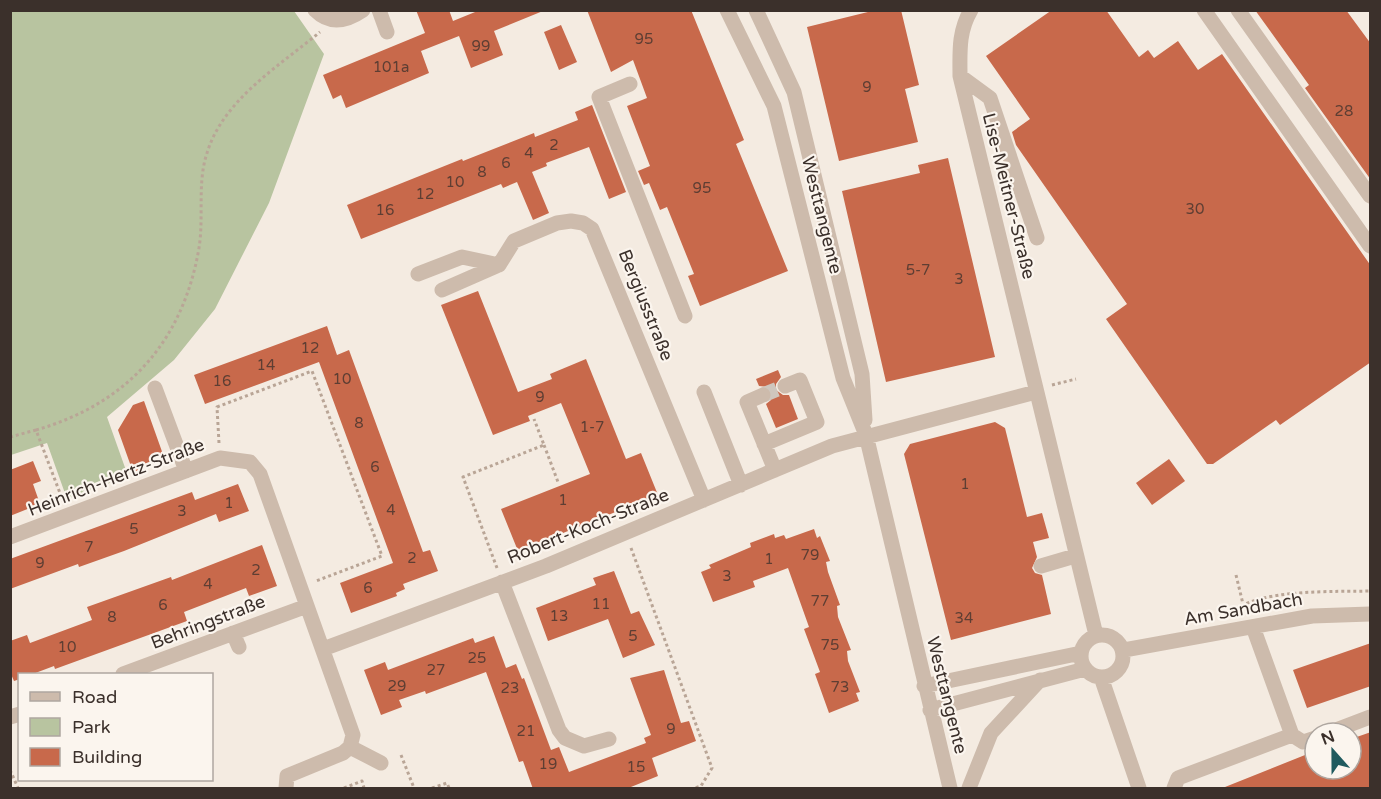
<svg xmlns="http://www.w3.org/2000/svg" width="1381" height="799" font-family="'Varela Round',sans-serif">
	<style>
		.green { fill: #b8c4a0 }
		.building { fill: #c8694b }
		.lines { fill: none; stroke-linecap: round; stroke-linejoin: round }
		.minor-tunnel { stroke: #cfc6bd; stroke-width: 15; stroke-dasharray: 15 8; stroke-linecap: butt }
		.path { stroke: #b9a596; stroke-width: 3; stroke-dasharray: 3 3; stroke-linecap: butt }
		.minor { stroke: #cdbbac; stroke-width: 15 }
		.labels { text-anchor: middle; stroke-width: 4.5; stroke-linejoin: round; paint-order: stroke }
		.number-label { font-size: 15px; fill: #5e3e33 }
		.street-label { font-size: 18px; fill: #3b302b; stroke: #fbf5ee }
	</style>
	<rect width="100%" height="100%" fill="#f4ebe1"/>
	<!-- green -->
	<path class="green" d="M10,11H294L324,54L269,203L215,309L174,360L107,417L128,476L67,499L47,443L11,455Z"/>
	<!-- building -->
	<path class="building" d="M416,10H449L453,21L480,10L543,11L494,31L503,55L471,68L459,36L421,51L429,73L346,108L341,95L333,99L323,75L425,33Z
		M587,10H691L744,140L736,144L788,271L700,306L688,276L694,274L667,207L660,210L649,183L644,185L638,171L650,166L627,106L647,98L633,60L611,72Z
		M876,10H901L919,85L905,89L918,142L839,161L807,27Z
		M1052,10H1106L1139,57L1148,50L1154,58L1178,41L1198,70L1222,54L1371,266V362L1280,425L1276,420L1213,464H1207L1106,319L1127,304L1016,145L1012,132L1030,119L986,56Z
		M1255,10H1346L1371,44V180L1305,88L1309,85Z
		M561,25L577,62L559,70L544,32Z
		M592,105L626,192L609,199L589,147L546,163L547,166L532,172L549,213L533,220L517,182L503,188L501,184L361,239L347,205L462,159L463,161L534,133L535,137L578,120L575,112Z
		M948,158L995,357L886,382L842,191L920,173L918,165Z
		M478,291L518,392L552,379L550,374L586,359L626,459L641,453L658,495L518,551L501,509L590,474L561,403L528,416L530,421L493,435L441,305Z
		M327,326L337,355L349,350L423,552L430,550L438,571L403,584L405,589L396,593L397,596L351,613L340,583L393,563L319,362L205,404L194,375Z
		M778,370L781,377L776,384V390L783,395H789L798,419L776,428L766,404L771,400L772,392L768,387L759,386L756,379Z
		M144,401L165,460L133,472L118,430L133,405Z
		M995,422L1005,428L1027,517L1042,513L1049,538L1033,542L1037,557L1032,568L1035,573L1042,575L1051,614L951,640L904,454L910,444Z
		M1169,459L1185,481L1152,505L1136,483Z
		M33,461L41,481L33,484L40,504L10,516V470Z
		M238,484L249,511L219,522L216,514L124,551L79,567L78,564L10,589V559L192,492L195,500Z
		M814,529L817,538L820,536L830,561L826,562L828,572L840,605L837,606L838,617L851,650L847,651L848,661L860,692L856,693L859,701L829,713L815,674L820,672L804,629L809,627L788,568L753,581L755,587L713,602L701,572L711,568L709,565L751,547L750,543L774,534L775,538L784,535L786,539Z
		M262,545L277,586L249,596L246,588L184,612L187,621L55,669L54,666L30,675H20V679L14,681L10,672V641L27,635L30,643L92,620L87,607L171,577L172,580Z
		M614,571L631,614L639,611L655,645L623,658L608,619L548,641L536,608L596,585L593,578Z
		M494,636L506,668L516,664L522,679L524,678L551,750L559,747L569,772L646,743L644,738L651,735L630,678L664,670L681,723L689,721L696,741L652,758L658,776L626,789H533L523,761L519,762L486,672L426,694L425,691L399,700L402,707L381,715L364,670L385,662L388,670L473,638L475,643Z
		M1371,643V686L1307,708L1293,670Z
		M1371,732V789H1220L1315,751V769H1351V739Z"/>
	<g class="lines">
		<!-- minor-tunnel -->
		<path class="minor-tunnel" d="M763,395L785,386"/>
		<!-- path -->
		<path class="path" d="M1052,385L1076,379
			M36,430C127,404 183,342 199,248C204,217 197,183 207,153C223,100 279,66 320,32
			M10,437L36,430L63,501
			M219,443L217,407L312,371L382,556L316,581
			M544,445L558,482
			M631,548L712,768L701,786L695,788
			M497,568L463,477L544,445L534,419
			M1236,575L1243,604
			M1232,614C1253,588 1338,592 1370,591
			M401,755L414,788
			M10,770L18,788
			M344,788L362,781L364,788
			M432,788L447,783L449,788"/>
		<!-- minor -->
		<path class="minor" d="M315,10C330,25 347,21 363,10
			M379,10L387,32
			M727,10L774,106L843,378L866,435L950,788
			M756,10L794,92L862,374L865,420
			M971,10C958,32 960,53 960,76L1096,635
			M1204,10L1370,246
			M1238,10L1370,196
			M960,76L990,98L1037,238
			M630,84L599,97L685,316
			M418,274L462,257L499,265
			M442,290L499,265L514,241L557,223L571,221L583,223L592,229L704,500
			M155,388L186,471
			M704,392L741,485
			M763,395L747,402L775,470
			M764,444L817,422L800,380L785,386
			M10,537L220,458L250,462L260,474L353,735L350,747L343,753L287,776L286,788
			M1041,566L1075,556
			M502,582L559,730L565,738L584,746L609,739
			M1253,627L1292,735L1303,742L1315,738
			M233,633L239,647
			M1081 656a21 21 0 1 1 42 0a21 21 0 1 1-42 0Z
			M323,649L546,566L832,446L1036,392
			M1124,650L1312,616L1370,614
			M123,674L307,606
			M1101,677L1139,788
			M924,686L1081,653
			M930,710L1085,669
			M10,717L20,714
			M1328,733L1370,717
			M350,747L381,763
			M969,788L991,733L1040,680
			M1174,788L1178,778L1292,735"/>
	</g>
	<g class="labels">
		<!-- number labels -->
		<g class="number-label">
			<text x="644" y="44">95</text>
			<text x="481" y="51">99</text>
			<text x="391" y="72">101a</text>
			<text x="867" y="92">9</text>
			<text x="1344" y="116">28</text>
			<text x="554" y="150">2</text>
			<text x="529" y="158">4</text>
			<text x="506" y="168">6</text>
			<text x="482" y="177">8</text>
			<text x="455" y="187">10</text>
			<text x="702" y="193">95</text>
			<text x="425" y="199">12</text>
			<text x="1195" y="214">30</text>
			<text x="385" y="215">16</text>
			<text x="918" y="275">5-7</text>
			<text x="959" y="284">3</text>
			<text x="310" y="353">12</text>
			<text x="266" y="370">14</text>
			<text x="342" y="384">10</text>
			<text x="222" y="386">16</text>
			<text x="540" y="402">9</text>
			<text x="359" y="428">8</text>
			<text x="592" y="432">1-7</text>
			<text x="375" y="472">6</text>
			<text x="965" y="489">1</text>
			<text x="563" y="505">1</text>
			<text x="229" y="508">1</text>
			<text x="391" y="515">4</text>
			<text x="182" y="516">3</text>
			<text x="134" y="534">5</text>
			<text x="89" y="552">7</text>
			<text x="810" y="560">79</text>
			<text x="412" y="563">2</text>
			<text x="769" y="564">1</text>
			<text x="40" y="568">9</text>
			<text x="256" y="575">2</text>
			<text x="727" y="581">3</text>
			<text x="208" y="589">4</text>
			<text x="368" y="593">6</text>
			<text x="820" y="606">77</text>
			<text x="601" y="609">11</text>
			<text x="163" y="610">6</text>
			<text x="559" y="621">13</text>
			<text x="112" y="622">8</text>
			<text x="964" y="623">34</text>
			<text x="633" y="641">5</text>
			<text x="830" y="650">75</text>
			<text x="67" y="652">10</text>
			<text x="477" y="663">25</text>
			<text x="436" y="675">27</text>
			<text x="397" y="691">29</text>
			<text x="840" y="692">73</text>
			<text x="510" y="693">23</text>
			<text x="671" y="734">9</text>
			<text x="526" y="736">21</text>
			<text x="548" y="769">19</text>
			<text x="636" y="772">15</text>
		</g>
		<!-- street labels -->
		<g class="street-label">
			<text transform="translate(1009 196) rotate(76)" y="6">Lise-Meitner-Straße</text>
			<text transform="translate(822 215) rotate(76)" y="6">Westtangente</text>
			<text transform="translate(646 305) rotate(68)" y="6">Bergiusstraße</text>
			<text transform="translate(116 477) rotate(-21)" y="6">Heinrich-Hertz-Straße</text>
			<text transform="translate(588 526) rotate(-22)" y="6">Robert-Koch-Straße</text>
			<text transform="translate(1243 609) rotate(-10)" y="6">Am Sandbach</text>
			<text transform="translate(208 622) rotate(-21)" y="6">Behringstraße</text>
			<text transform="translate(947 695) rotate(76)" y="6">Westtangente</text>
		</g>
	</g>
	<!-- border -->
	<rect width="1381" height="799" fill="none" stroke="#3b302b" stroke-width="24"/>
	<!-- legend -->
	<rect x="18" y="673" width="195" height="108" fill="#fbf5ee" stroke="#aea6a0" stroke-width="1.5"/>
	<rect x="30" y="692" width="30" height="9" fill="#cdbbac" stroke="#aea6a0" stroke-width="1.5"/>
	<text x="72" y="703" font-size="18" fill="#3b302b">Road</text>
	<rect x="30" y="718" width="30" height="18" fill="#b8c4a0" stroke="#aea6a0" stroke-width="1.5"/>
	<text x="72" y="733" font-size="18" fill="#3b302b">Park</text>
	<rect x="30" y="748" width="30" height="18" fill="#c8694b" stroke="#aea6a0" stroke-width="1.5"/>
	<text x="72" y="763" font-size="18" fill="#3b302b">Building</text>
	<!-- north arrow -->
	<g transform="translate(1333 751) rotate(339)"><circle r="28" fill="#fbf5ee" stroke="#aea6a0" stroke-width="1.5"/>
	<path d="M0-4.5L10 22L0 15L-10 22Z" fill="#1f5a5e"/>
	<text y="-9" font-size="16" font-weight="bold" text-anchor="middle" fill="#3b302b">N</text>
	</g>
</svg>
